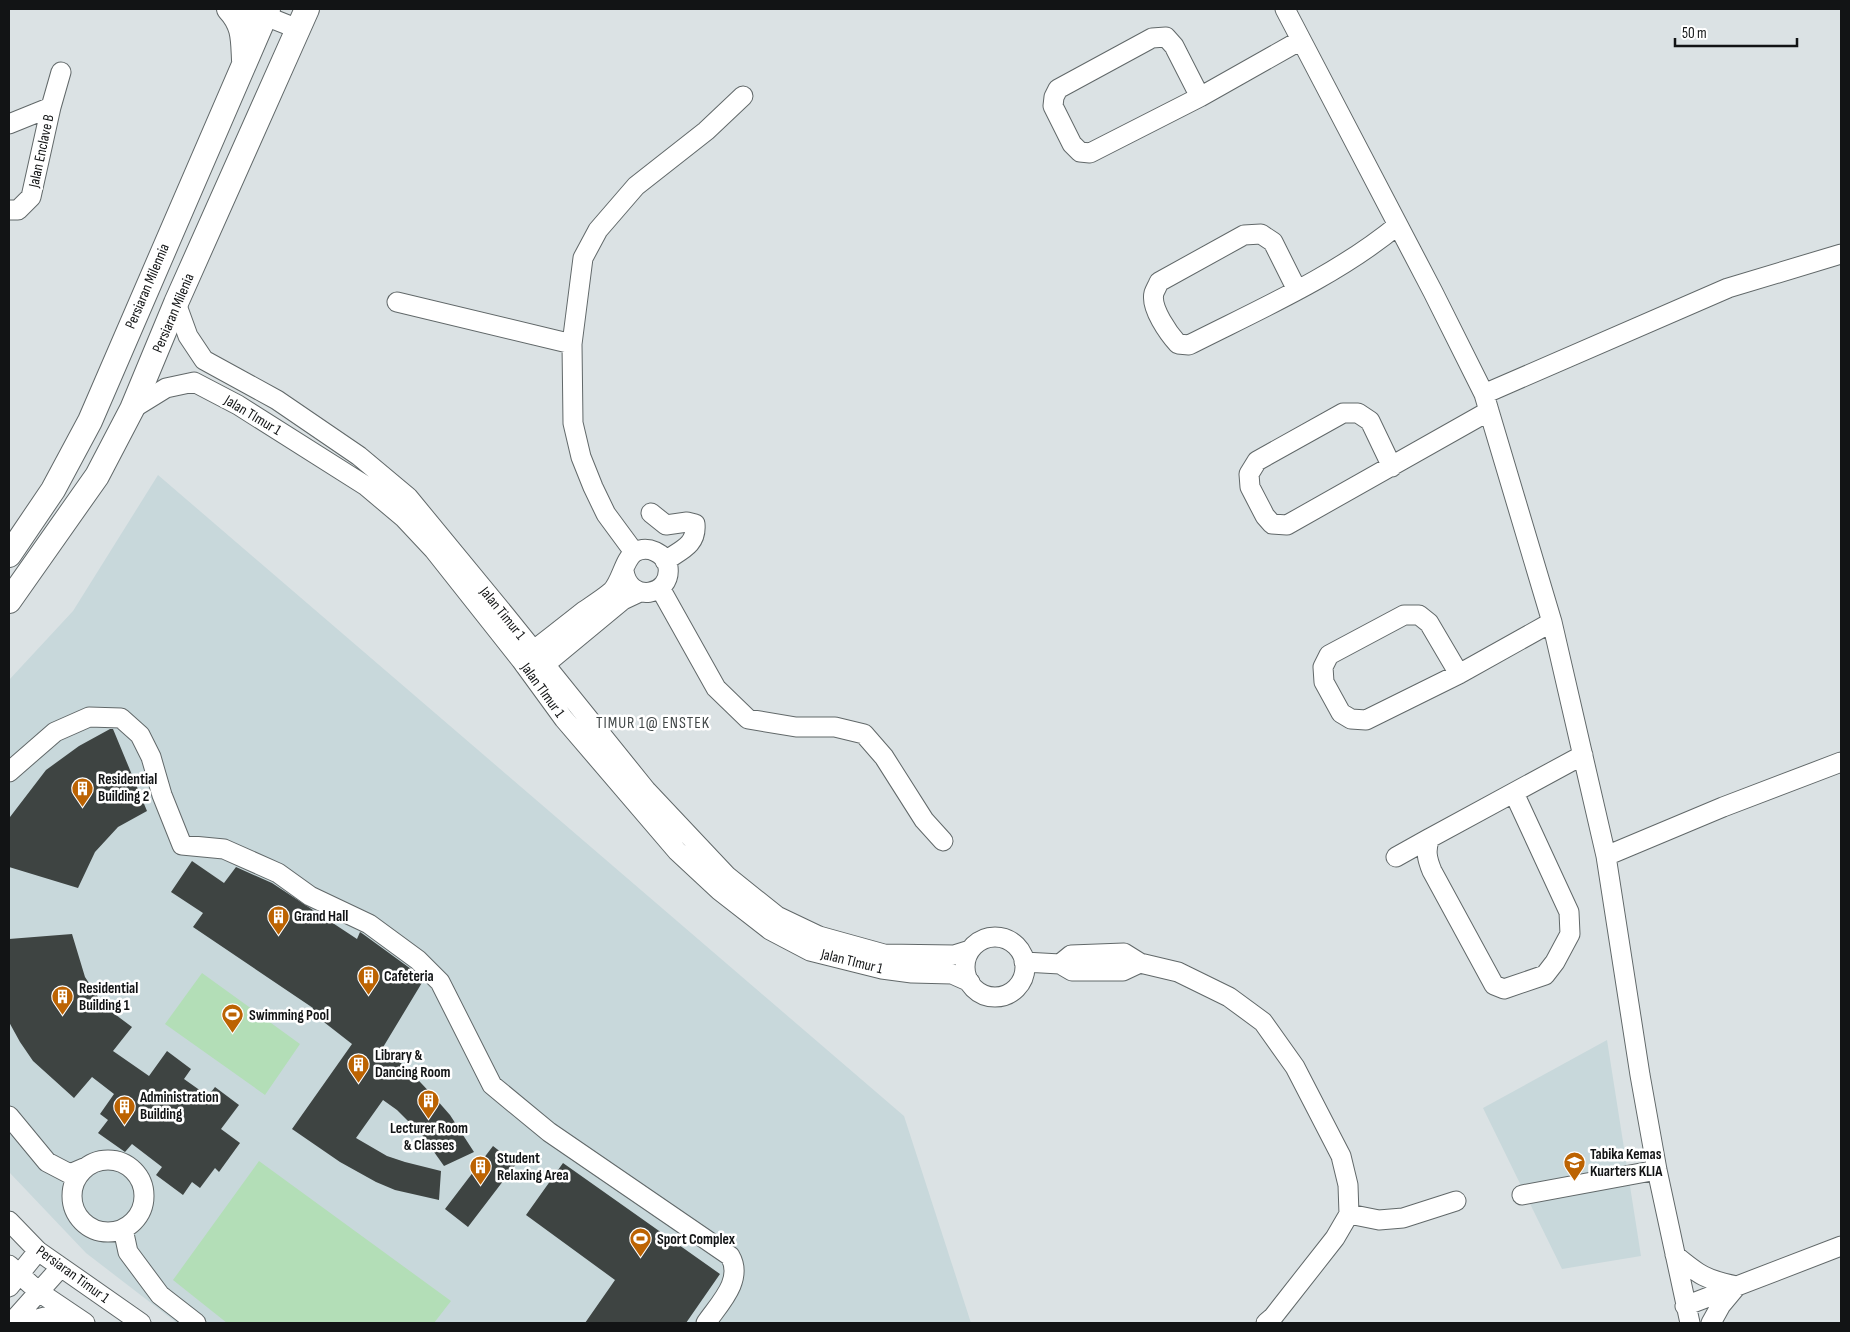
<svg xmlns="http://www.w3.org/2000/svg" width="1850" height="1332" font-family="'Sofia Sans Condensed',sans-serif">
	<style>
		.built { fill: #c8d8db }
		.green { fill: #b3deb7 }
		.building { fill: #3e4442 }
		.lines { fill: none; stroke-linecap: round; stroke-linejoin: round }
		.minor-casing { stroke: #616869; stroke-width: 21 }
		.major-casing { stroke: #616869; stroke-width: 26 }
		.minor { stroke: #fff; stroke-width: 19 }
		.major { stroke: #fff; stroke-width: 24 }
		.labels { text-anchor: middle; stroke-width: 5; stroke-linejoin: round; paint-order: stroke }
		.street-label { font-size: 15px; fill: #121415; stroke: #fff }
		.poi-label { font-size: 15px; font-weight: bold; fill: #121415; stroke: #fff; text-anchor: start }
		.neighbourhood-label { font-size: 16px; letter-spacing: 1px; fill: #414748; stroke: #fff }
	</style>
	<rect width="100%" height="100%" fill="#dbe2e4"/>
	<!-- built -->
	<path class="built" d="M158,475L904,1116L971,1323H177L86,1253L9,1172V680L73,611Z
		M1607,1040L1641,1256L1562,1269L1483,1108Z"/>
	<!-- green -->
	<path class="green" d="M202,973L300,1044L265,1095L165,1024Z
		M259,1161L451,1301L434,1323H227L173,1280Z"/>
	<!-- building -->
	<path class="building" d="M110,729H113L147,811L118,827L95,852L78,888L9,867V821L10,817L46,770L79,746Z
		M192,861L224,883L236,867L272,883L357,939L360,932L363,934L411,969L423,981L382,1049L406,1067L436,1099L450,1115L474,1152L444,1166L422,1135L397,1110L383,1100L356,1138L387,1156L405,1162L441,1171L439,1200L395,1190L376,1182L340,1162L292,1129L352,1044L311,1012L313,1008L193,927L203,913L171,892Z
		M72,934L85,977L104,1006L132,1027L113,1051L149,1076L167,1051L191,1069L184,1079L208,1096L215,1087L239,1105L221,1129L240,1143L219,1172L215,1168L200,1188L192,1182L183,1195L156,1175L162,1167L132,1144L125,1152L98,1133L108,1120L100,1114L114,1094L92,1077L74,1098L33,1061L20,1042L9,1022V939Z
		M493,1146L516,1164L468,1227L445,1209Z
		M563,1163L720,1274L686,1323H585L615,1280L526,1215Z"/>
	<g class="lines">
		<defs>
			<path id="minor" d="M248,9L298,29
				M1285,9L1433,292L1484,394L1489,411L1552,622L1606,856L1640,1075L1657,1170L1690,1323
				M1200,97L1174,46L1166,37L1152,38L1058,89L1054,97L1053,106L1072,144L1080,152L1090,153L1200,97L1301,40
				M51,107L61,72
				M9,124L51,107L31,197L18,210H9
				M1297,290L1273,242L1261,234L1244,235L1159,282C1158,285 1155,290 1154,293C1150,308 1169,334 1178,344L1189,345C1260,309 1336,276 1398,225
				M397,302L572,344
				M176,303L188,336L204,360L277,400L359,456L408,497L505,615L646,790L727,876L777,916L819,936L884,954L954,955L970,950
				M1484,394L1728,288L1841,254
				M132,409L166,388L194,382L238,405L366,486L404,518L434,550L521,660L564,719L677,851L720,891L770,930L810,951L882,969L912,973L952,974L970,982
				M1392,467L1370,421L1358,413H1343L1257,461L1249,474L1250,487L1265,516L1272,524L1287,525L1489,411
				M651,513L666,525L687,522L695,524C697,545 681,550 665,561
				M634,552L606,514L593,487L581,457L573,423L572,344L583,258L598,230L636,186L706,131L743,96
				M660,588L716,688L748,719L796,727H835L864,734L884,757L924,820L943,841
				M524,658C544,642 564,627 584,611C593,605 604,598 612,591C622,580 624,559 635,552C648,545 665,553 668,567C672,596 629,604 624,571
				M536,672L623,600L640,592
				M1459,674L1429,623L1419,615H1404L1329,655L1323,667L1324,682L1341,713L1351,719L1366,720L1459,674L1552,622
				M9,772L55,732L89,717L121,718L140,735L151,757L162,795L182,845L224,849L278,873L310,896L369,924L418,960L440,982L492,1085L549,1132L730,1256C744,1280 719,1304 706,1323
				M1514,793L1569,912L1570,934L1555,962L1545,975L1504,989L1494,985L1432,871C1427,859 1425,850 1430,838L1583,755
				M1606,856L1723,807L1841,762
				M1396,857L1430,838
				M965 967a30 30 0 1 1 60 0a30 30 0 1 1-60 0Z
				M1024,962L1060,964L1072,971H1123L1140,963
				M1060,964L1071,955L1124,953L1140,963L1178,972L1229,997L1263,1022L1295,1067L1341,1156L1348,1185L1349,1214L1335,1238L1273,1317L1266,1323
				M9,1116L47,1162L70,1174L84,1168
				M72 1196a36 36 0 1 1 72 0a36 36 0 1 1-72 0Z
				M1522,1195L1657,1170
				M1349,1214L1379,1220L1403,1218L1456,1201
				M9,1221L38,1251L141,1323
				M123,1229L128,1252L160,1295L196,1323
				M1675,1255C1699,1275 1706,1280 1737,1286
				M9,1265L39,1292L85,1323
				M9,1287L38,1251
				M1685,1306L1841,1246
				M11,1323L61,1267
				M23,1323L45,1317L77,1319
				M1711,1323L1721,1305L1736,1287"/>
			<path id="major" d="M229,9C244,25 243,39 244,60
				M9,555L53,490L90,421L268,9
				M9,601L97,476L132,409L176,303L307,9"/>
		</defs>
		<!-- minor casing -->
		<use href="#minor" class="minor-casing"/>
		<!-- major casing -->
		<use href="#major" class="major-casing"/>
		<!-- minor -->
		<use href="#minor" class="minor"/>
		<!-- major -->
		<use href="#major" class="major"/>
	</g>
	<!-- icons -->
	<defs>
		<symbol id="building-pin" viewBox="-11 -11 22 30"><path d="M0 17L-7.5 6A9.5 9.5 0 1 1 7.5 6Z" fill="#bc6302" stroke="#fff"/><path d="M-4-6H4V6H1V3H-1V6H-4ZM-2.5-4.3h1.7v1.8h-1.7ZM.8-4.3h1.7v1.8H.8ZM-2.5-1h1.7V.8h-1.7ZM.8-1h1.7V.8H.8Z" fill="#fff"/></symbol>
		<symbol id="stadium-pin" viewBox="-11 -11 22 30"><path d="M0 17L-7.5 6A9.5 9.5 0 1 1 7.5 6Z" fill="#bc6302" stroke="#fff"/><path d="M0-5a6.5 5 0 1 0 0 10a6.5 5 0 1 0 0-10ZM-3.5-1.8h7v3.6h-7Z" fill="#fff"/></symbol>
		<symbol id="school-pin" viewBox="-11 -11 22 30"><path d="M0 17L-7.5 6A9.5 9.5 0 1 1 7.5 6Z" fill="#bc6302" stroke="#fff"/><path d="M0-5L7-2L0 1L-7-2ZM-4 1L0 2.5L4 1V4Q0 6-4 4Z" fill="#fff"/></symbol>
	</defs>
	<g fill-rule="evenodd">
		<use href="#building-pin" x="70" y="776" width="25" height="34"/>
		<use href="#building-pin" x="266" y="904" width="25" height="34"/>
		<use href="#building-pin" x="356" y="964" width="25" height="34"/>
		<use href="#building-pin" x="50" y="984" width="25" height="34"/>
		<use href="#stadium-pin" x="220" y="1002" width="25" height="34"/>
		<use href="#building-pin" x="346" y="1052" width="25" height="34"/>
		<use href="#building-pin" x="416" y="1088" width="25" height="34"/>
		<use href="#building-pin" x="112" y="1094" width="25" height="34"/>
		<use href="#school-pin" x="1562" y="1150" width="25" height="34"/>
		<use href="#building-pin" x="468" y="1154" width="25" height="34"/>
		<use href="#stadium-pin" x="628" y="1226" width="25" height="34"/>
	</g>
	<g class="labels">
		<!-- street labels -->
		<g class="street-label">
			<text transform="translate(41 151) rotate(-78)" y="5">Jalan Enclave B</text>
			<text transform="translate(147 286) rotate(-67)" y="5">Persiaran Milennia</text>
			<text transform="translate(173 313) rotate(-67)" y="5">Persiaran Milenia</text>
			<text transform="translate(253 415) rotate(31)" y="5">Jalan TImur 1</text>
			<text transform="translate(503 613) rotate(51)" y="5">Jalan Timur 1</text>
			<text transform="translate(543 690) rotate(54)" y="5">Jalan TImur 1</text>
			<text transform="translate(852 961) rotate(14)" y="5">Jalan TImur 1</text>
			<text transform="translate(73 1274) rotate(36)" y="5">Persiaran Timur 1</text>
		</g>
		<!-- poi labels -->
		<g class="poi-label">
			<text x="98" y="784">Residential<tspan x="98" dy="17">Building 2</tspan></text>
			<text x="294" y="921">Grand Hall</text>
			<text x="384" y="981">Cafeteria</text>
			<text x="79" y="993">Residential<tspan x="79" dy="17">Building 1</tspan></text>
			<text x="249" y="1020">Swimming Pool</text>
			<text x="375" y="1060">Library &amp;<tspan x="375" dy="17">Dancing Room</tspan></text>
			<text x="140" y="1102">Administration<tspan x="140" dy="17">Building</tspan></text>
			<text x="429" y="1133" text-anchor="middle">Lecturer Room<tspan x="429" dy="17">&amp; Classes</tspan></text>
			<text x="1590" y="1159">Tabika Kemas<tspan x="1590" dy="17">Kuarters KLIA</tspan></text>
			<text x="497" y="1163">Student<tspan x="497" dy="17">Relaxing Area</tspan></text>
			<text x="657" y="1244">Sport Complex</text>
		</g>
		<!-- neighbourhood labels -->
		<g class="neighbourhood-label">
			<text x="653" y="728">TIMUR 1@ ENSTEK</text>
		</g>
	</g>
	<!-- border -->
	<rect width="1850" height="1332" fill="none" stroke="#121415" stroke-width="20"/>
	<!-- scale -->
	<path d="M1675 38v8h122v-8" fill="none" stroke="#121415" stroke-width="2.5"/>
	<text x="1682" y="38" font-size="15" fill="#121415" stroke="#ffffff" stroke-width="4" paint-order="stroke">50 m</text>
</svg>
